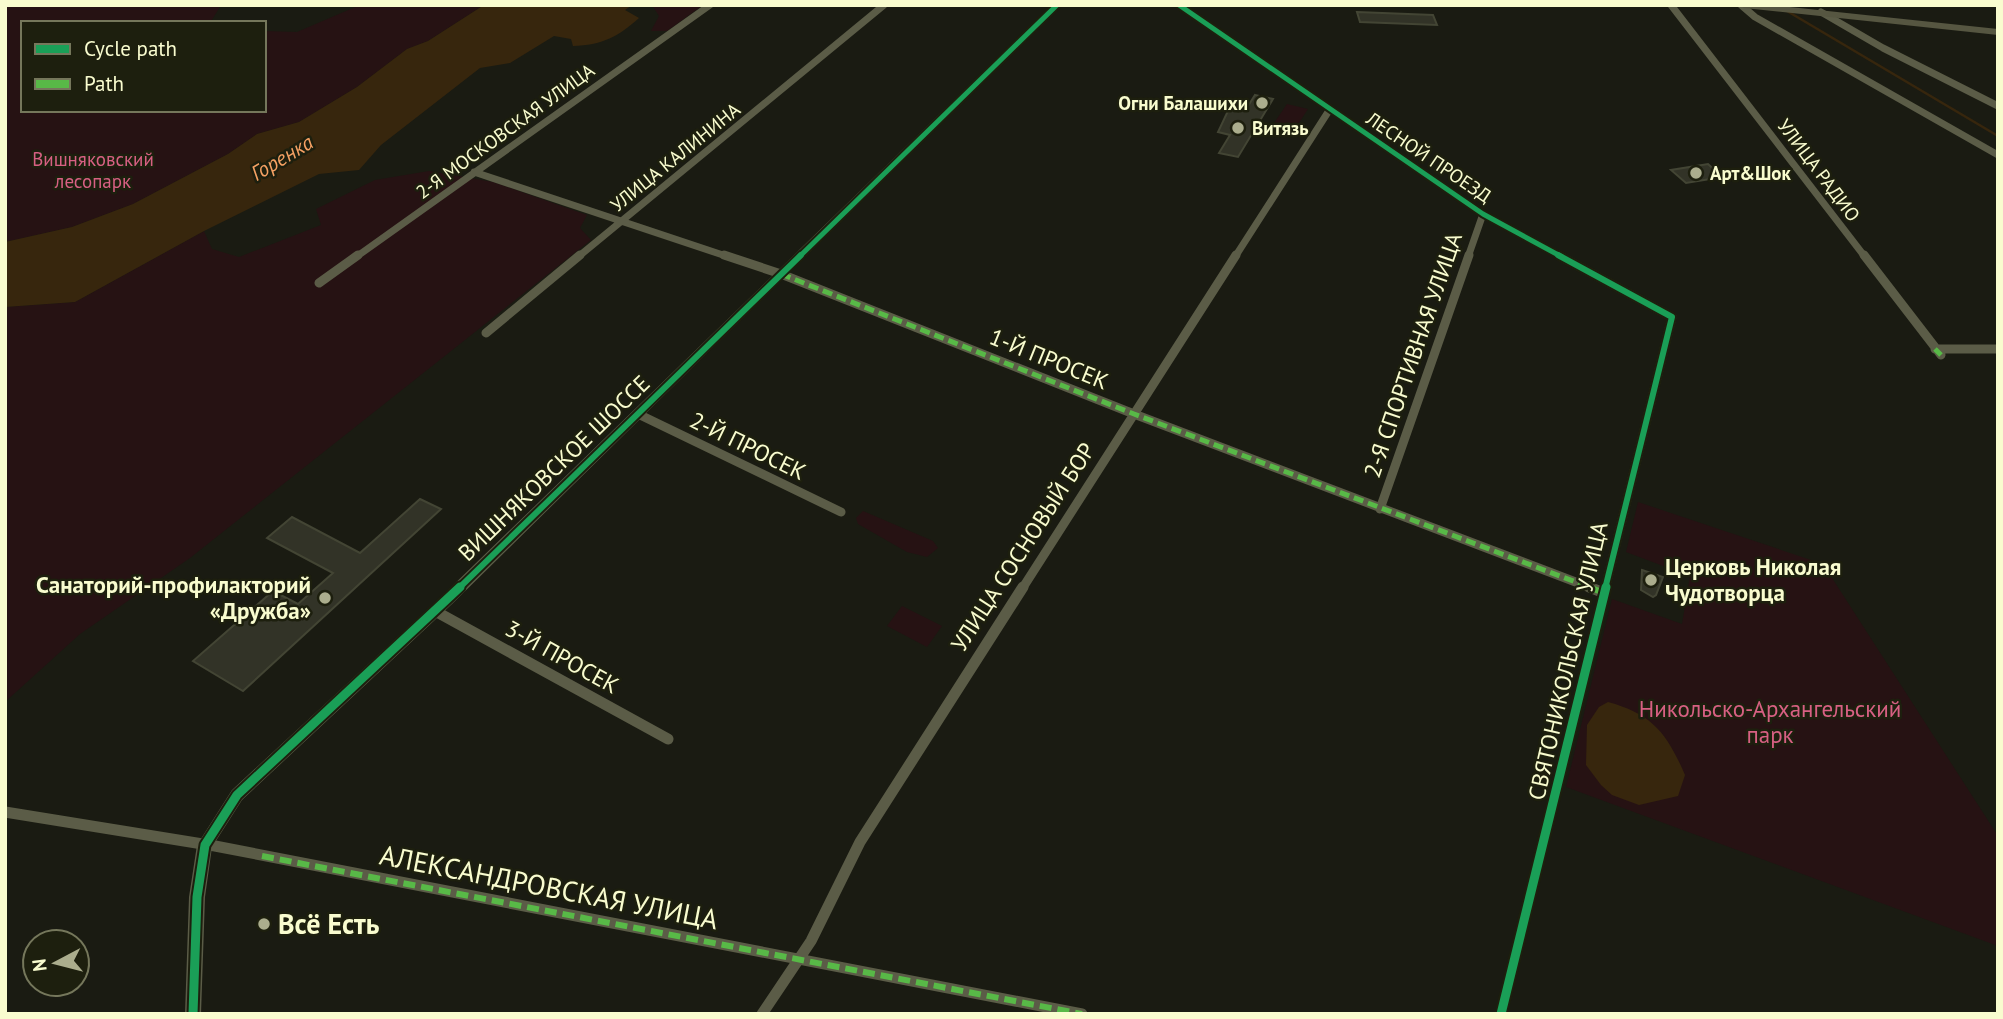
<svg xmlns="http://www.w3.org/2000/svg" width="2003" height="1019" font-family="'PT Sans',sans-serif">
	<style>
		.green { fill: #261213 }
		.water { fill: #37260d }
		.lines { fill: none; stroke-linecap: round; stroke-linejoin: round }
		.stream { stroke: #37260d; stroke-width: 2.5 }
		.building { fill: #323327; stroke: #434534; stroke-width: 2 }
		.minor-far2 { stroke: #5b5c47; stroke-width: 7 }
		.minor-far1 { stroke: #5b5c47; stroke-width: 9 }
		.minor { stroke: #5b5c47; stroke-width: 11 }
		.tertiary { fill: #5b5c47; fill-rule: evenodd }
		.secondary { fill: #565641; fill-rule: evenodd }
		.quiet-far1 { stroke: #58b947; stroke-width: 5; stroke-dasharray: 10 5; stroke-linecap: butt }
		.quiet { stroke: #58b947; stroke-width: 6; stroke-dasharray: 12 6; stroke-linecap: butt }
		.cycleway-far2-casing { stroke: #1d1f0e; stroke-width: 9 }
		.cycleway-far1-casing { stroke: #1d1f0e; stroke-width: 10 }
		.cycleway-casing { stroke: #1d1f0e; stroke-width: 13 }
		.cycleway-far2 { stroke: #1a9f57; stroke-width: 5 }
		.cycleway-far1 { stroke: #1a9f57; stroke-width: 6 }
		.cycleway { stroke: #1a9f57; stroke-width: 9 }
		.poi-dot { fill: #abad8d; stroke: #1d1f0e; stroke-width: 2.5 }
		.labels { text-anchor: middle; stroke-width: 5; stroke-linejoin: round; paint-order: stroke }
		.far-poi-label { font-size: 19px; font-weight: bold; fill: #f9fccf; stroke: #1d1f0e; text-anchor: start }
		.far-street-label { font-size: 19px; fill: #f9fccf; stroke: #1d1f0e }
		.far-park-label { font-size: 19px; fill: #d76083; stroke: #1d1f0e }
		.far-water-label { font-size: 21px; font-style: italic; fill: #f5a163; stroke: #1d1f0e }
		.street-label { font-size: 23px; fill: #f9fccf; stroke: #1d1f0e }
		.poi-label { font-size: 23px; font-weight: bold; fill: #f9fccf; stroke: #1d1f0e; text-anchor: start }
		.park-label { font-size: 23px; fill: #d76083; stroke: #1d1f0e }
		.near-street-label { font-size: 28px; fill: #f9fccf; stroke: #1d1f0e }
		.near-poi-label { font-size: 28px; font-weight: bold; fill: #f9fccf; stroke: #1d1f0e; text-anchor: start }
	</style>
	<rect width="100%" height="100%" fill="#1a1b12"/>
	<!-- green -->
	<path class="green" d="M5,5H221L210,23H23V110H264V31L297,32L360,5H484L428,41L407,49L357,87L299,122L257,134L228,154L133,204L72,227L5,242Z
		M652,5H703L667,31H651L659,16Z
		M1287,104L1308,109L1293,132L1272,126Z
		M429,171L493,182L587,215L580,228L591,240L190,558L80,634L5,702V307L75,302L204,231L212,249L239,257L321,225L316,209L375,180Z
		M1638,502L1823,564L1998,836V946L1566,787L1612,599L1682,624L1690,576L1626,552Z
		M863,511L933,541L938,548L927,557L907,552L858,524L856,518Z
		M902,606L942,626L927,647L887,626Z"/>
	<!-- water -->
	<path class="water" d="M484,5H632L625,10L639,18C618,37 602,45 573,46L571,39L554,36L510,63L480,68L381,145L359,170L319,174L204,231L75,302L5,307V242L72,227L133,204L228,154L257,134L299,122L357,87L407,49L428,41Z
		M1608,702C1652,714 1667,733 1685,775L1678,796L1639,805L1612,795L1601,785L1586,765L1587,725L1599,707Z"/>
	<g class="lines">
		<!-- stream -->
		<path class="stream" d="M1787,11L1998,136"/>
	</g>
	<!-- building -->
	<path class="building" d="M1357,12L1433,15L1437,25L1360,22Z
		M1255,95L1273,99L1238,157L1219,153L1230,135L1218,132L1227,113L1234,102L1248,106Z
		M1708,164L1722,177L1686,183L1671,170Z
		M420,499L441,509L243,691L193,661L273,591L298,604L333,573L267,538L292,517L360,553Z
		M1642,570L1663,577L1656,595L1653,597L1641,590Z"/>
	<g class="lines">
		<!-- minor-far2 -->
		<path class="minor-far2" d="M1179,5L1483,214L1562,257
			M1671,5L1865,257
			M1741,5L1755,17L1998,155
			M1821,12L1883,48L1998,106
			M474,172L729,257
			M356,257L710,5
			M578,257L884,5
			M1235,257L1330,109
			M1468,257L1483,214"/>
		<!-- minor-far1 -->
		<path class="minor-far1" d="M724,255L781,274L1134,414L1594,589
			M1558,255L1672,317L1605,589
			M1864,255L1941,355
			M319,283L358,255
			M486,333L580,255
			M1935,349H1998
			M638,414L841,512
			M1380,509L1469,255
			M1022,589L1236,255"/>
		<!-- minor -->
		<path class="minor" d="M1589,587L1604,593
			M435,611L668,739
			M5,812L215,846L1082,1014
			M762,1014L811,941L860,842L1023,587
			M1501,1014L1606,587"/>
		<!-- tertiary -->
		<path class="tertiary" d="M1052,5H1061L452,604L242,800L212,847L205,897L201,1014H185L189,897L197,845L232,790L442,596Z"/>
		<!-- secondary -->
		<path class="secondary" d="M1740,5H1771L1998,29V35L1744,8Z"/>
		<!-- quiet-far1 -->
		<path class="quiet-far1" d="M781,274L1134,414L1594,589
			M1935,349L1941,355"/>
		<!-- quiet -->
		<path class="quiet" d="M1589,587L1604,593
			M262,856L1082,1014"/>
		<defs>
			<path id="cycleway-far2" d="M1179,5L1483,214L1562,257
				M799,257L1057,5"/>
			<path id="cycleway-far1" d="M1558,255L1672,317L1605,589
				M458,589L801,255"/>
			<path id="cycleway" d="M193,1014L197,897L205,845L237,795L460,587
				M1501,1014L1606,587"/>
		</defs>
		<!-- cycleway-far2 casing -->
		<use href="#cycleway-far2" class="cycleway-far2-casing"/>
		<!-- cycleway-far1 casing -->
		<use href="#cycleway-far1" class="cycleway-far1-casing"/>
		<!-- cycleway casing -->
		<use href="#cycleway" class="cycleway-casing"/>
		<!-- cycleway-far2 -->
		<use href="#cycleway-far2" class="cycleway-far2"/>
		<!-- cycleway-far1 -->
		<use href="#cycleway-far1" class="cycleway-far1"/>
		<!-- cycleway -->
		<use href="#cycleway" class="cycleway"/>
	</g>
	<!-- markers -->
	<g class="poi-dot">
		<circle cx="1262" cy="103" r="7"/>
		<circle cx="1238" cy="128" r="7"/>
		<circle cx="1696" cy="173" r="7"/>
		<circle cx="1651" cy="580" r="7"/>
		<circle cx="325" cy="598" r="7"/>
		<circle cx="264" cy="924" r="7"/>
	</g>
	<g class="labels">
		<!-- far-poi labels -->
		<g class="far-poi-label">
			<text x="1248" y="110" text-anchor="end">Огни Балашихи</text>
			<text x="1252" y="135">Витязь</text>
			<text x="1710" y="180">Арт&amp;Шок</text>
		</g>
		<!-- far-street labels -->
		<g class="far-street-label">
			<text transform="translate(505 131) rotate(-36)" y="7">2-Я МОСКОВСКАЯ УЛИЦА</text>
			<text transform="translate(675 157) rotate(-39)" y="7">УЛИЦА КАЛИНИНА</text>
			<text transform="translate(1429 157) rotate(34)" y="7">ЛЕСНОЙ ПРОЕЗД</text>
			<text transform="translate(1819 170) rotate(53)" y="7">УЛИЦА РАДИО</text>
		</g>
		<!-- far-park labels -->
		<g class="far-park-label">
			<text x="93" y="166">Вишняковский<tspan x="93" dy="22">лесопарк</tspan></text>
		</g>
		<!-- far-water labels -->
		<g class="far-water-label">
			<text transform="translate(282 158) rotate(-31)" y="7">Горенка</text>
		</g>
		<!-- street labels -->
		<g class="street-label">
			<text transform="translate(1413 355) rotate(-71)" y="8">2-Я СПОРТИВНАЯ УЛИЦА</text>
			<text transform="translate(1049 359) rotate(22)" y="8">1-Й ПРОСЕК</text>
			<text transform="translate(748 446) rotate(26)" y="8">2-Й ПРОСЕК</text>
			<text transform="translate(554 468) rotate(-44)" y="8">ВИШНЯКОВСКОЕ ШОССЕ</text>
			<text transform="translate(1023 547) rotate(-57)" y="8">УЛИЦА СОСНОВЫЙ БОР</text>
			<text transform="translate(562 657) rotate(29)" y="8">3-Й ПРОСЕК</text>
			<text transform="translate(1568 661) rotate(-77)" y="8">СВЯТОНИКОЛЬСКАЯ УЛИЦА</text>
		</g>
		<!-- poi labels -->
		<g class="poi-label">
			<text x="1665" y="575">Церковь Николая<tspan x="1665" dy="26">Чудотворца</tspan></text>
			<text x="311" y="593" text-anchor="end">Санаторий-профилакторий<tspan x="311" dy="26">«Дружба»</tspan></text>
		</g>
		<!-- park labels -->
		<g class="park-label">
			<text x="1770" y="717">Никольско-Архангельский<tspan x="1770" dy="26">парк</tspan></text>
		</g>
		<!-- near-street labels -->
		<g class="near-street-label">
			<text transform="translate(549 887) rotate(11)" y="10">АЛЕКСАНДРОВСКАЯ УЛИЦА</text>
		</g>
		<!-- near-poi labels -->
		<g class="near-poi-label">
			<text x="278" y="934">Всё Есть</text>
		</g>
	</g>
	<!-- border -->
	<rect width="2003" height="1019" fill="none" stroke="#f9fccf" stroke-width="14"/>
	<!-- legend -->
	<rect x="21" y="21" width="245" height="91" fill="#1d1f0e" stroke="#75775b" stroke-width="2"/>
	<rect x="35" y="44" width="35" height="10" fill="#1a9f57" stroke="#75775b" stroke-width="2"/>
	<text x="84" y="56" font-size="21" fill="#f9fccf">Cycle path</text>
	<rect x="35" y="79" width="35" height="10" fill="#58b947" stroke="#75775b" stroke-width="2"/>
	<text x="84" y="91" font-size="21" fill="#f9fccf">Path</text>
	<!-- north arrow -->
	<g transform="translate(56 963) rotate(263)"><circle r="33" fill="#1d1f0e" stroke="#75775b" stroke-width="2"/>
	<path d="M0-5L12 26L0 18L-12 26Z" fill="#abad8d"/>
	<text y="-10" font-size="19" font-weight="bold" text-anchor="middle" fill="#f9fccf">N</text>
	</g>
</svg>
